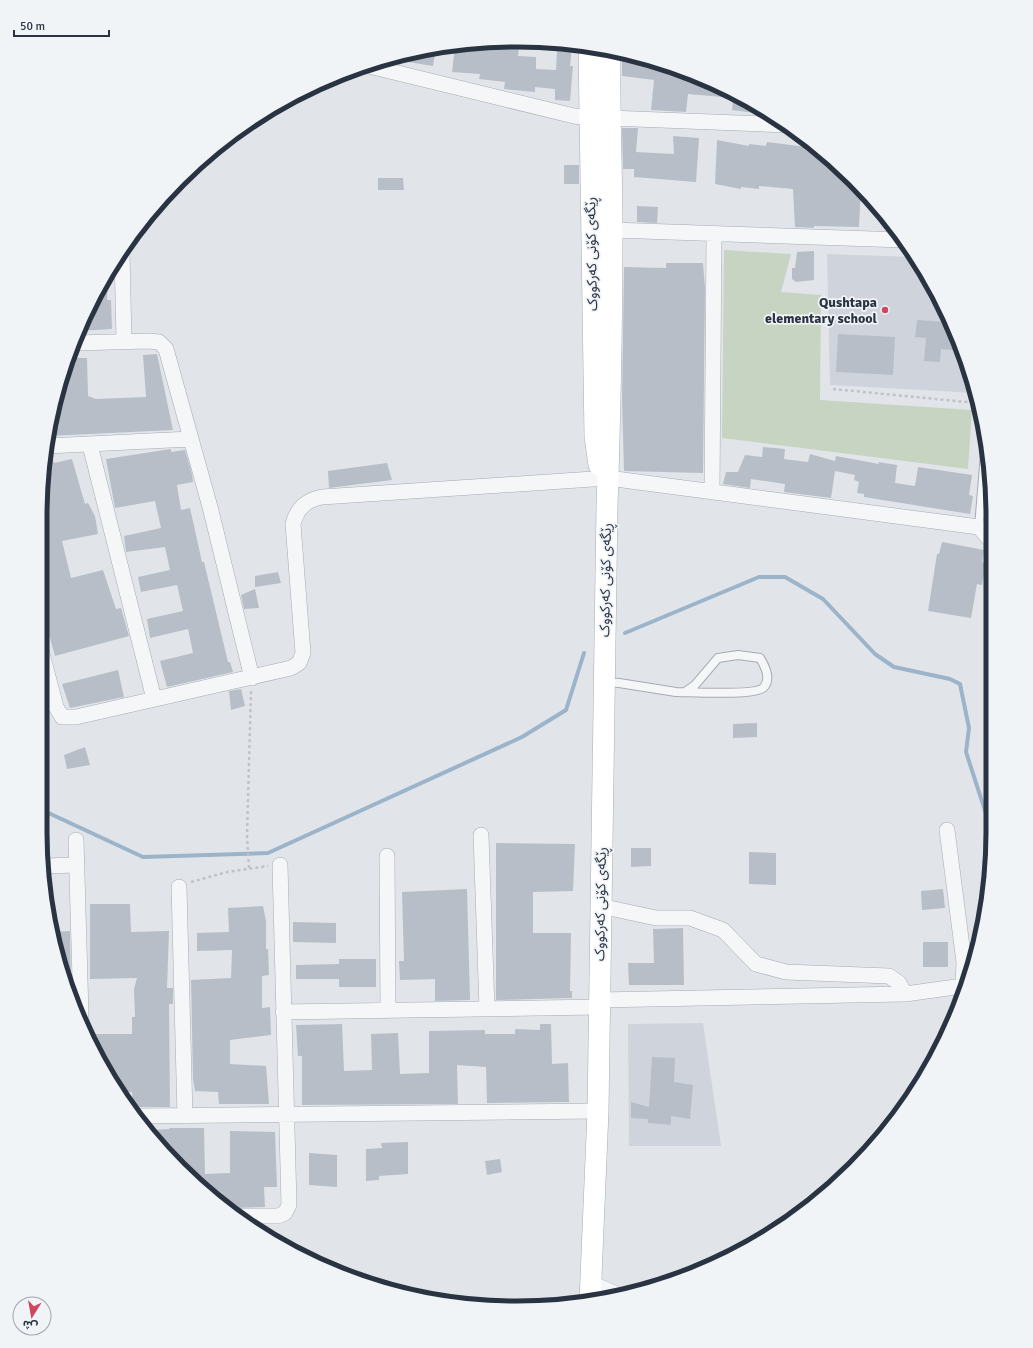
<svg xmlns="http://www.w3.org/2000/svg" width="1033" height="1348" font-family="Signika,'Noto Sans Arabic',sans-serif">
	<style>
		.built { fill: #cfd4dc }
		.green { fill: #c7d4c2 }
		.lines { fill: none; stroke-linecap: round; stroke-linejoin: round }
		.stream { stroke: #9cb4ca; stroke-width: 4 }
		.building { fill: #b8bec7 }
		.lane-casing { stroke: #a6acb4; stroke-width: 10 }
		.street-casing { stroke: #a6acb4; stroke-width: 16 }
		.secondary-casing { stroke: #a6acb4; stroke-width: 22 }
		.path { stroke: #bfc3c9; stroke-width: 2.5; stroke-dasharray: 3 3; stroke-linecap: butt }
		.lane { stroke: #f4f6f8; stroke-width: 8 }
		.street { stroke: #f4f6f8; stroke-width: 15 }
		.secondary { stroke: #fff; stroke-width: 21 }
		.poi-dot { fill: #cf465e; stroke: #f1f4f7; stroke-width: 1.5 }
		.labels { text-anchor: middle; stroke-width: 3.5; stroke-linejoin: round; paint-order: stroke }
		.street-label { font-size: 14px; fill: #293342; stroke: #f1f4f7 }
		.poi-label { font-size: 14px; font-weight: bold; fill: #293342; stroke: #f1f4f7; text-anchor: end }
		.rim { fill: none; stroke: #293342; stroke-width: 5 }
	</style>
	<rect width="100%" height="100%" fill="#e1e5ea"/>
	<!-- built -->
	<path class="built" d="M827,254L915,257L968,363L975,393L830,385Z
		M703,1023L721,1146H629L628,1024Z"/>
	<!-- green -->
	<path class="green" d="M724,250L791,254L781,292L821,295L820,400L972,410L968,469L722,438Z"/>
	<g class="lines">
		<!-- stream -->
		<path class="stream" d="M625,633L759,577H785L823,599L875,654L894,667L950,679L960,684L969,728L966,752L989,823
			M40,809L143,857L268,853L522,737L566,710L584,653"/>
	</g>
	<!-- building -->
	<path class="building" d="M485,43L519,46L518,56L536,57V69L556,70L557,50H562L563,45L572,46L570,66H573L570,101L555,100V89L535,87V92L504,89L505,82L479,79L480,74L452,72L455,46Z
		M436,48L433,66L402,61V56L424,49Z
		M622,53L674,69L673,74L710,82L770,115L732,110L733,98L688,94L686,112L651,110L654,80L622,76Z
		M622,128H638L636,152L674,154L673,136L699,138L696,182L634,177V169H623Z
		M717,140L749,146V144L766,146L767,142L815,148L854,180L861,188L859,227L814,226V228L795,227L793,189L759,186V189L741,187V189L715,184Z
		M564,165H579V184H564Z
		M378,178H403L404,190H378Z
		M637,206L658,207L657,223L637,222Z
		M814,251V280L796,282L792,279V268H795L797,252Z
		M666,263H703L705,288L703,473L624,471L622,399L624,267L666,268Z
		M108,276L107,300H111L112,329L80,331L89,306Z
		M917,320L947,322L961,351L941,349L940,362L924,361L926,338L915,337Z
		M838,334L895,337L893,375L836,372Z
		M157,354L173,430L49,436L56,393L70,358H87L88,396L96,399L146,397L143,355Z
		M763,447L785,449L784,459L808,462L810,454L835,461L836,456L879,464L878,462L897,465L895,483L915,486L918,467L972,475L969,495L973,496L970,514L864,497V494L857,493L859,482L854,480L855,475L835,471L831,498L784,492L785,484L751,479L750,488L723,484L726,472H738L745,455L762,457Z
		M171,449V452L185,450L192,474L193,482L177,485L181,510L190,508L202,562H204L228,662H230L233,672L167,687L160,661L193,653L188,629L150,638L147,619L183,611L177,585L141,592L138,577L170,570L165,547L126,552L124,536L161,528L155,501L115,508L106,459Z
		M72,459L85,504L88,503L95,516L98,534L62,541L71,578L103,570L116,609L121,608L129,636L55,656L41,607V486L45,462L53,460L54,463Z
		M387,463L392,480L329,488L328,471Z
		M942,542L984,550L982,562L986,563L982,585L977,584L971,618L928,611L937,554H939Z
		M278,572L281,583L255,587V576Z
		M255,589L259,608L244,609L241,595Z
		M118,670L124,697L70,708L62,684Z
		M241,689L245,706L231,710L229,691Z
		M757,723V737L733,738V724Z
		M85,747L90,765L67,769L64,755Z
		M496,843L575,844L573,891L533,892V933H571L570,991H572V998L496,1000Z
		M631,848H651V866L631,867Z
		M749,852L776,853V885L749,884Z
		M467,889L470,1000L435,1001V979L400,980L399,961H404L402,892Z
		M943,889L945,908L922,910L921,891Z
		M90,904H130L131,932L169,931L167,988H173V1004H169L170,1107H133L132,1092L122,1093L104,1070L91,1040V1034H132V1017H135L134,989L137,978L90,979Z
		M263,906L266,921V949H268L269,975L262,976V1008L270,1007L271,1035L230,1040V1064L266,1066L269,1104H219L218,1092L195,1091L193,1079L191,980L231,978L232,950L197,951V933L229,932L228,908Z
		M293,922L336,923V943L293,942Z
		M683,928L684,985H629L628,963H654L653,929Z
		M70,931L71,986L69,987L56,955L53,932Z
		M923,942H948V967H923Z
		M339,959H376V987H339V979H296V965L339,964Z
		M342,1024L344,1071L372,1070L371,1034L398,1033L400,1074L429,1073V1031L485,1030V1034H515V1029L540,1030V1024H551L552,1064L568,1063L569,1102L487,1103L486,1067L457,1065L458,1104L302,1105V1056H298L296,1025Z
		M652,1057L675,1058L674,1082L693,1085L690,1119L671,1116V1125L648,1123V1119L631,1118V1102L649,1107Z
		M169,1128H204L205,1174L230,1173V1131L275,1132L277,1187H264L265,1207L232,1208L180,1169L150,1130L170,1129Z
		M408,1142V1174L379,1176V1180L366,1181V1149L382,1148L381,1143Z
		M309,1153L337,1155V1187L309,1185Z
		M500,1159L502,1172L487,1175L485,1161Z"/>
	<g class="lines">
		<defs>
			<path id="lane" d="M979,527L986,441
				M604,682L619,683L676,692C690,692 758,696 764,687C771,679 765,666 760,658L738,655L718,658L695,685L685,692"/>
			<path id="street" d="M369,66L574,116L589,118
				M609,118L787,125
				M612,230L903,240
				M122,253L124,341
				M75,343L148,341L159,342L166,349L210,507L252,678
				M90,445L154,699
				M47,446L191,439
				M712,492L714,234
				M41,650L56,707L62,717H76L291,668L299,663L303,653L293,524C297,508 306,500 322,497L608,478L979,527L989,539
				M481,835L487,1009
				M76,840L81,1015
				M387,856L388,1011
				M45,866L76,865
				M179,887L185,1116
				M600,906L656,918H690L723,930L756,964L786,972L889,976L899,983L905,994
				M599,1000L905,994L963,986L964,962L947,830
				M283,1012L599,1007
				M140,1116L598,1111
				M242,1216H278L285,1213L289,1205L280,865
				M591,1283L621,1296"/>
			<path id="secondary" d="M589,47L595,436L599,465
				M590,1301L598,1111L607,507C610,415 612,323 612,231C612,171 609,110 610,49"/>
		</defs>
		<!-- lane casing -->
		<use href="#lane" class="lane-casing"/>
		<!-- street casing -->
		<use href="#street" class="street-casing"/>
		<!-- secondary casing -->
		<use href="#secondary" class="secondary-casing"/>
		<!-- path -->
		<path class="path" d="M833,389L977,403
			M249,868L247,836L251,691
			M191,882L227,872L268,866"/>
		<!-- lane -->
		<use href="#lane" class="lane"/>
		<!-- street -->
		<use href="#street" class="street"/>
		<!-- secondary -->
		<use href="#secondary" class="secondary"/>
	</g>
	<!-- markers -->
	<circle class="poi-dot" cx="885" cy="310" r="4"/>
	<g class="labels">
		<!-- street labels -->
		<g class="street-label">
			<text transform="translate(591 254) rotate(-91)" y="5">ڕێگەی کۆنی کەرکووک</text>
			<text transform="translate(605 580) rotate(-89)" y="5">ڕێگەی کۆنی کەرکووک</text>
			<text transform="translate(600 904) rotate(-89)" y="5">ڕێگەی کۆنی کەرکووک</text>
		</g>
		<!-- poi labels -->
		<g class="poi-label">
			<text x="877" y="307">Qushtapa<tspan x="877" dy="16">elementary school</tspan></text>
		</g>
	</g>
	<!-- crop -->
	<path d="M0 0H1033V1348H0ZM516 47H517A469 469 0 0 1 986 516V832A469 469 0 0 1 517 1301H516A469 469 0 0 1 47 832V516A469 469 0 0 1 516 47Z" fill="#f1f4f7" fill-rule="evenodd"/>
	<path class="rim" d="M516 47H517A469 469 0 0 1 986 516V832A469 469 0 0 1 517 1301H516A469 469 0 0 1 47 832V516A469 469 0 0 1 516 47Z"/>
	<!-- north arrow -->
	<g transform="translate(32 1316) rotate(191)"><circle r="19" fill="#f1f4f7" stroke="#a1a7af"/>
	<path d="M0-3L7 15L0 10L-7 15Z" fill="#cf465e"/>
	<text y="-6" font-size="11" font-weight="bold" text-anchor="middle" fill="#293342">ش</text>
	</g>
	<!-- scale -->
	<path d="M14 30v6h95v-6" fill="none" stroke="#293342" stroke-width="2"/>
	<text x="20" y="30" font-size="12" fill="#293342" stroke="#f1f4f7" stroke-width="3" paint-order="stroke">50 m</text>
</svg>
